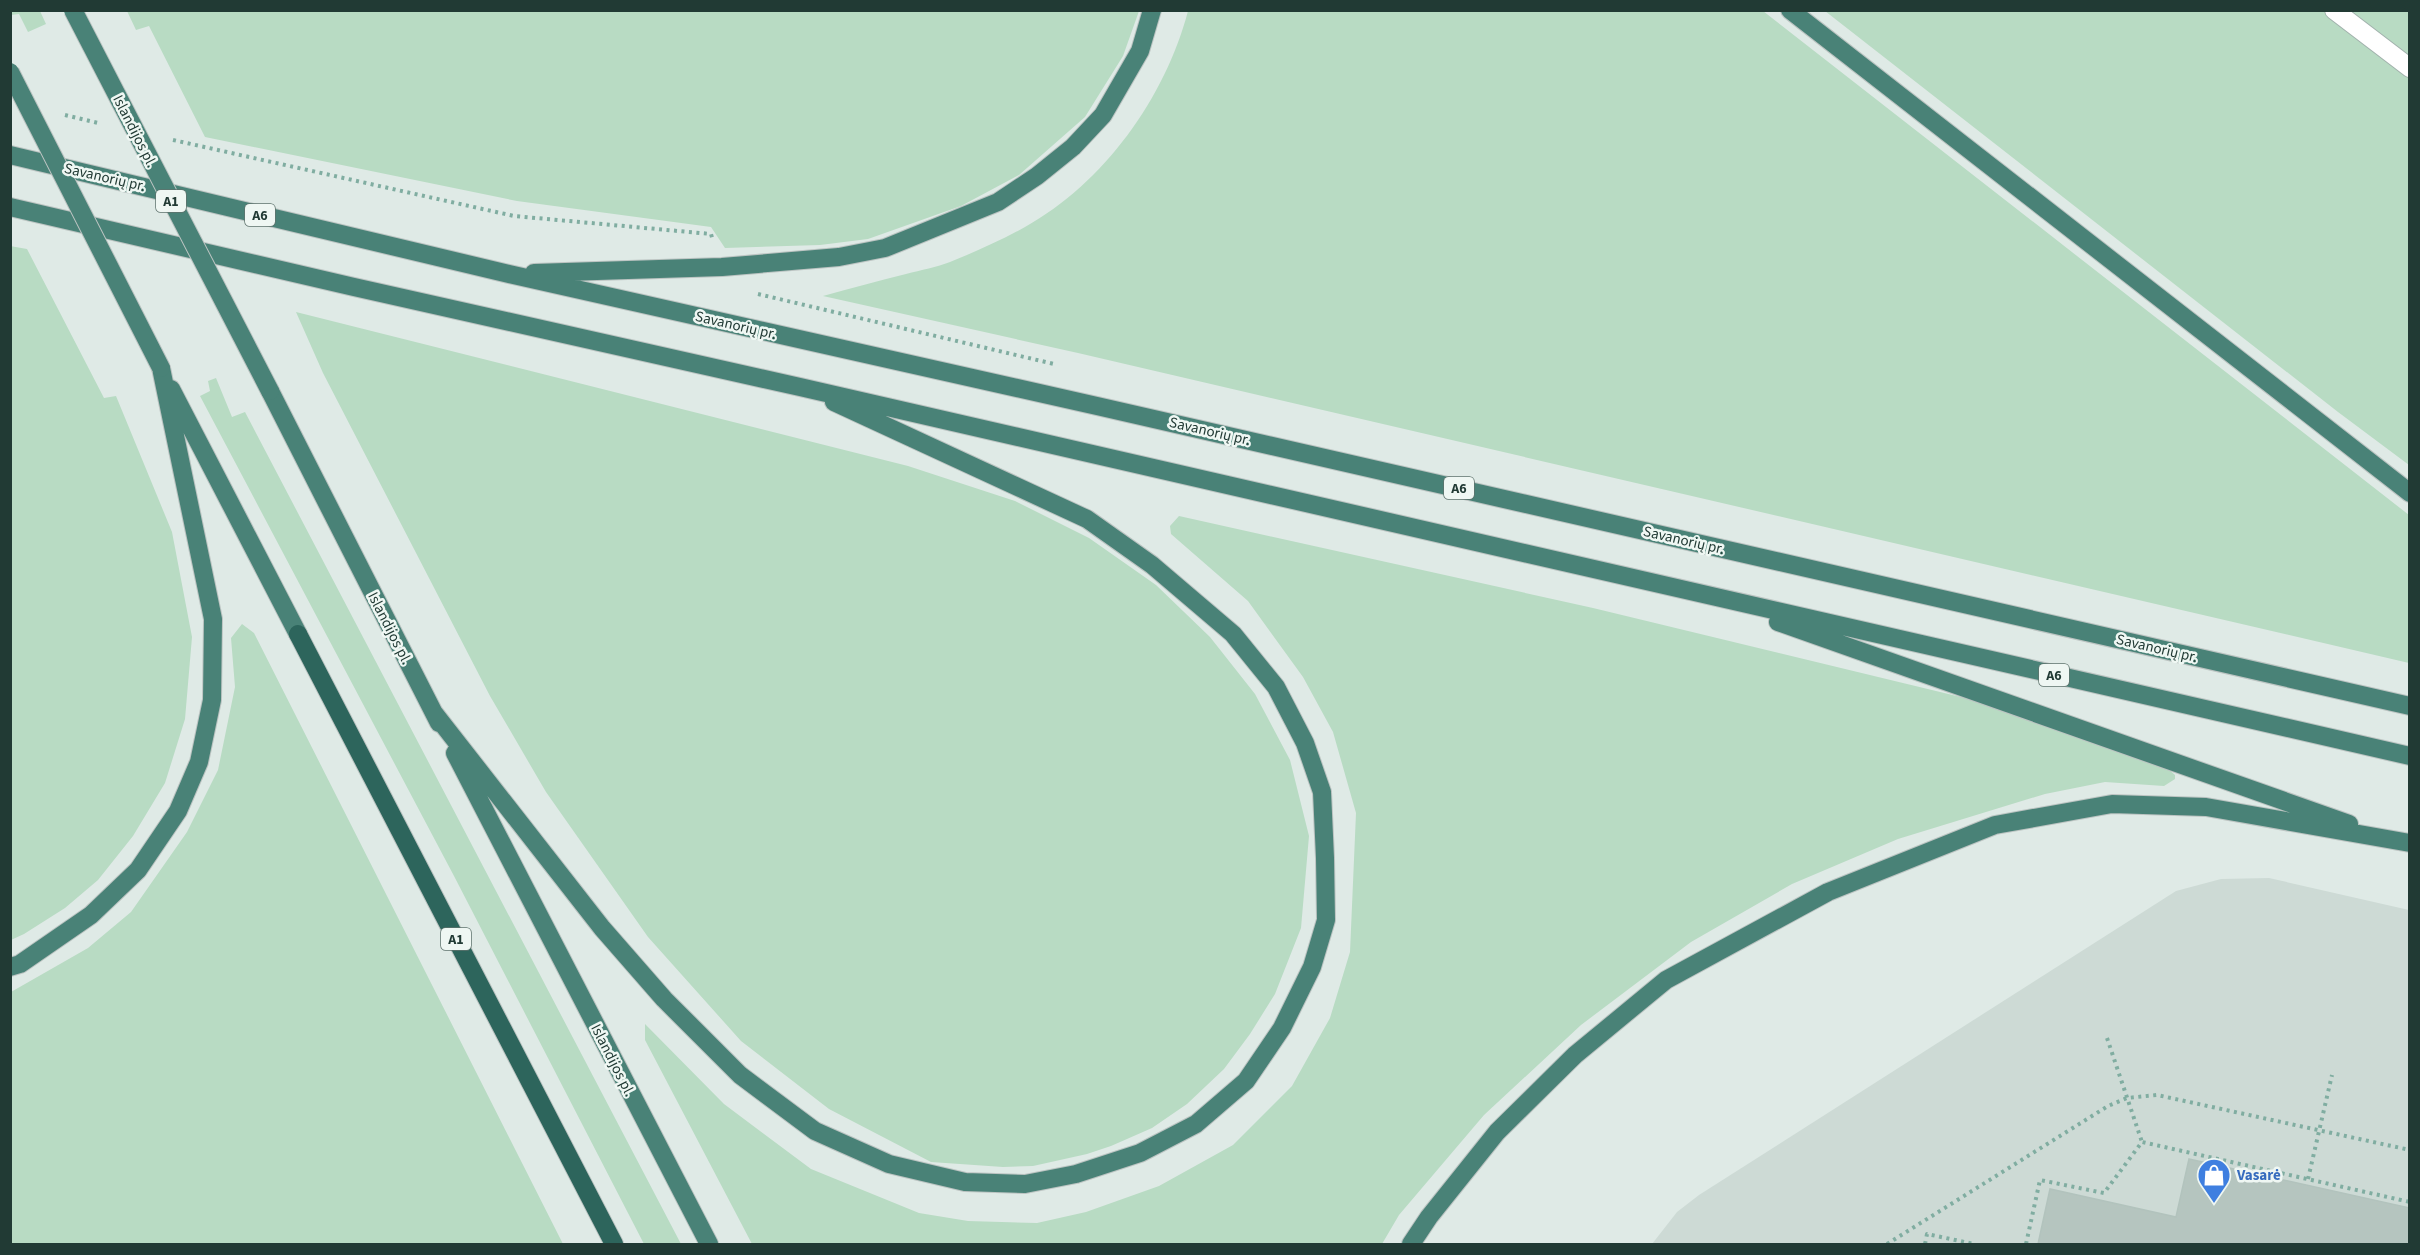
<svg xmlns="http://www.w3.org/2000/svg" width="2420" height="1255" font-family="'Source Sans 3',sans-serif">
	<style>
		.built { fill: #cddad5 }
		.green { fill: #b8dbc3 }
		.building { fill: #b5c5bf; stroke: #b2c3bd; stroke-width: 1.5 }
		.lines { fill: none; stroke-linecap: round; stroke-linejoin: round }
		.minor-casing { stroke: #a2b2ad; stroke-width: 20 }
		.trunk-casing { stroke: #bcc4c2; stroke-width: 20 }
		.motorway-casing { stroke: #bcc4c2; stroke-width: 20 }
		.path { stroke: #80ada1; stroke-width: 4; stroke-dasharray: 3 4.5; stroke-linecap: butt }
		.minor { stroke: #fff; stroke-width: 18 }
		.trunk { stroke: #498277; stroke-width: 18 }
		.motorway { stroke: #2d655c; stroke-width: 18 }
		.trunk-bridge-casing { stroke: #bcc4c2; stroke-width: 20; stroke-linecap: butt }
		.trunk-bridge { stroke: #498277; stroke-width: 18 }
		.labels { text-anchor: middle; stroke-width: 5; stroke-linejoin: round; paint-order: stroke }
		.shield { fill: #eff7f3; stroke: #5f736d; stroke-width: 1.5 }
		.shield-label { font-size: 14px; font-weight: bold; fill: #213a34 }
		.street-label { font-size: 15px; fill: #213a34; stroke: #eff7f3 }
		.shop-label { font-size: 15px; font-weight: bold; fill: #366cbe; stroke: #eff7f3; text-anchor: start }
	</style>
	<rect width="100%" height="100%" fill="#dfeae6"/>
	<!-- built -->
	<path class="built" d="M2269,878L2409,910V1244H1652L1677,1212L1699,1195L2176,891L2221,879Z"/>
	<!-- green -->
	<path class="green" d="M11,10L40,11L46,24L28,32L19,14L11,15Z
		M127,11H1139L1123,56L1085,117L1019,175L961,206L868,239L820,245L725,248L711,227L517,201L205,137L149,26L136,30Z
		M1188,11H1763L2409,515V663L1078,353L823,296C851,288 878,281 906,274C921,270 937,267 950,262C975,252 1002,240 1025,227C1104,183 1165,98 1188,11Z
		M1825,11H2409V465L2338,412Z
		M10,246L27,249L104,398L116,396L172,532L192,637L185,719L165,783L133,836L98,880L65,908L24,934L11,940Z
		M296,312L908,466L1015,501L1089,538L1156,585L1210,637L1255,694L1290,760L1309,836L1301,928L1275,994L1250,1034L1224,1069L1187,1104L1152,1128L1111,1146L1087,1154L1033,1166L1003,1167L931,1162L829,1109L741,1041L648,937L546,792L490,696L323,373Z
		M216,378L232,417L245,412L681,1244H644L454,876L200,396L210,391L208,381Z
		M1179,516L1593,608L1969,699L2166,767L2175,775V779L2164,786L2105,782L2045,794L1898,839L1792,884L1691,942L1581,1025L1484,1115L1399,1215L1382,1244H752L645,1040V1024L724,1104L811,1169L919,1213L968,1221L1037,1223L1086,1212L1159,1186L1233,1145L1292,1086L1330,1018L1350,952L1356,813L1333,732L1303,677L1248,601L1171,534L1170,526Z
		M242,624L254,633L563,1244H11V992L88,948L131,912L187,832L218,770L235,687L231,638Z"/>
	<!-- building -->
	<path class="building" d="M2189,1159L2410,1208V1244H2038L2050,1189L2176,1217Z"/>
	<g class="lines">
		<defs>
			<path id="minor" d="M2334,10L2410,68"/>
			<path id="trunk" d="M1790,10L2410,493
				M10,155L509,274L1097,406L2410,706
				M10,207L354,287L800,387L2410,756
				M534,273L722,267L839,257L885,248L998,202L1037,176L1073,147L1103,115L1140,51L1152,10
				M171,389L298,634
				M270,391L439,723
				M1778,622L2349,824
				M434,713L602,928L664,999L740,1075L815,1131L889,1164L965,1182L1025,1184L1076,1174L1140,1153L1196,1124L1246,1081L1282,1028L1312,967L1326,920L1325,858L1322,792L1305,743L1276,687L1233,634L1152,565L1087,519L834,402
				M455,753L709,1244
				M10,967L20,964L91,915L138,870L178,811L199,762L212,700L213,619L161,368
				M1411,1244L1429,1217L1497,1132L1575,1055L1666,980L1828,892L1995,825L2112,804L2206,807L2410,843"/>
			<path id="motorway" d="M298,634L614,1244"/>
		</defs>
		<!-- minor casing -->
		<use href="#minor" class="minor-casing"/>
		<!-- trunk casing -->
		<use href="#trunk" class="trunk-casing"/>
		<!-- motorway casing -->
		<use href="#motorway" class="motorway-casing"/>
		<!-- path -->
		<path class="path" d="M65,115L98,123
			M173,140L514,216L711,234L713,241
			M758,294L1054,364
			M2107,1038L2142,1142
			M2308,1179L2332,1075
			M1887,1244L2108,1106L2127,1098L2157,1095L2410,1150
			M1925,1244L1927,1234L1974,1244
			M2026,1244L2040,1180L2104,1193L2142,1142L2410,1202"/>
		<!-- minor -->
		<use href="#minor" class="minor"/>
		<!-- trunk -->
		<use href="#trunk" class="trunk"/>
		<!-- motorway -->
		<use href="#motorway" class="motorway"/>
		<defs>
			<path id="trunk-bridge" d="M73,10L270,391
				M10,72L161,368"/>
		</defs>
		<!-- trunk-bridge casing -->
		<use href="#trunk-bridge" class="trunk-bridge-casing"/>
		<!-- trunk-bridge -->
		<use href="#trunk-bridge" class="trunk-bridge"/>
	</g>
	<!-- icons -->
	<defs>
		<symbol id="shop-pin" viewBox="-11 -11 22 30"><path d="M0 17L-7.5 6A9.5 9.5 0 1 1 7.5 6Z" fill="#3f7fe0" stroke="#eff7f3"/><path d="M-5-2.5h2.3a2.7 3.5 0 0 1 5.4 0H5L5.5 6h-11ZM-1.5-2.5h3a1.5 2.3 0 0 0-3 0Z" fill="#fff"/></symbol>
	</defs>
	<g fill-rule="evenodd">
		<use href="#shop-pin" x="2195" y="1156" width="38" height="52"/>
	</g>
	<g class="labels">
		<!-- shield labels -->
		<g class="shield">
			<rect x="156" y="190" width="30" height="22" rx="4.5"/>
			<rect x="245" y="204" width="30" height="22" rx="4.5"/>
			<rect x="1444" y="477" width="30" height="22" rx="4.5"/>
			<rect x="2039" y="664" width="30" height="22" rx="4.5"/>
			<rect x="441" y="928" width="30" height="22" rx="4.5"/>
		</g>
		<g class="shield-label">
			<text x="171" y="206">A1</text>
			<text x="260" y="220">A6</text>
			<text x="1459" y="493">A6</text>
			<text x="2054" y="680">A6</text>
			<text x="456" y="944">A1</text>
		</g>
		<!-- street labels -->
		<g class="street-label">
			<text transform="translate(135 131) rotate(63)" y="5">Islandijos pl.</text>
			<text transform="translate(105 177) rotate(13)" y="5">Savanorių pr.</text>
			<text transform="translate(736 325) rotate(13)" y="5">Savanorių pr.</text>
			<text transform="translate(1210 431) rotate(13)" y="5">Savanorių pr.</text>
			<text transform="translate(1684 540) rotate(13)" y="5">Savanorių pr.</text>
			<text transform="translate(390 628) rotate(63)" y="5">Islandijos pl.</text>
			<text transform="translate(2157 648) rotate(13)" y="5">Savanorių pr.</text>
			<text transform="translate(613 1060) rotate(63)" y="5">Islandijos pl.</text>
		</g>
		<!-- shop labels -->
		<g class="shop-label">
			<text x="2237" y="1180">Vasarė</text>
		</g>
	</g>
	<!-- border -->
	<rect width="2420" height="1255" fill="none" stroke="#213a34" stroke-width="24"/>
</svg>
